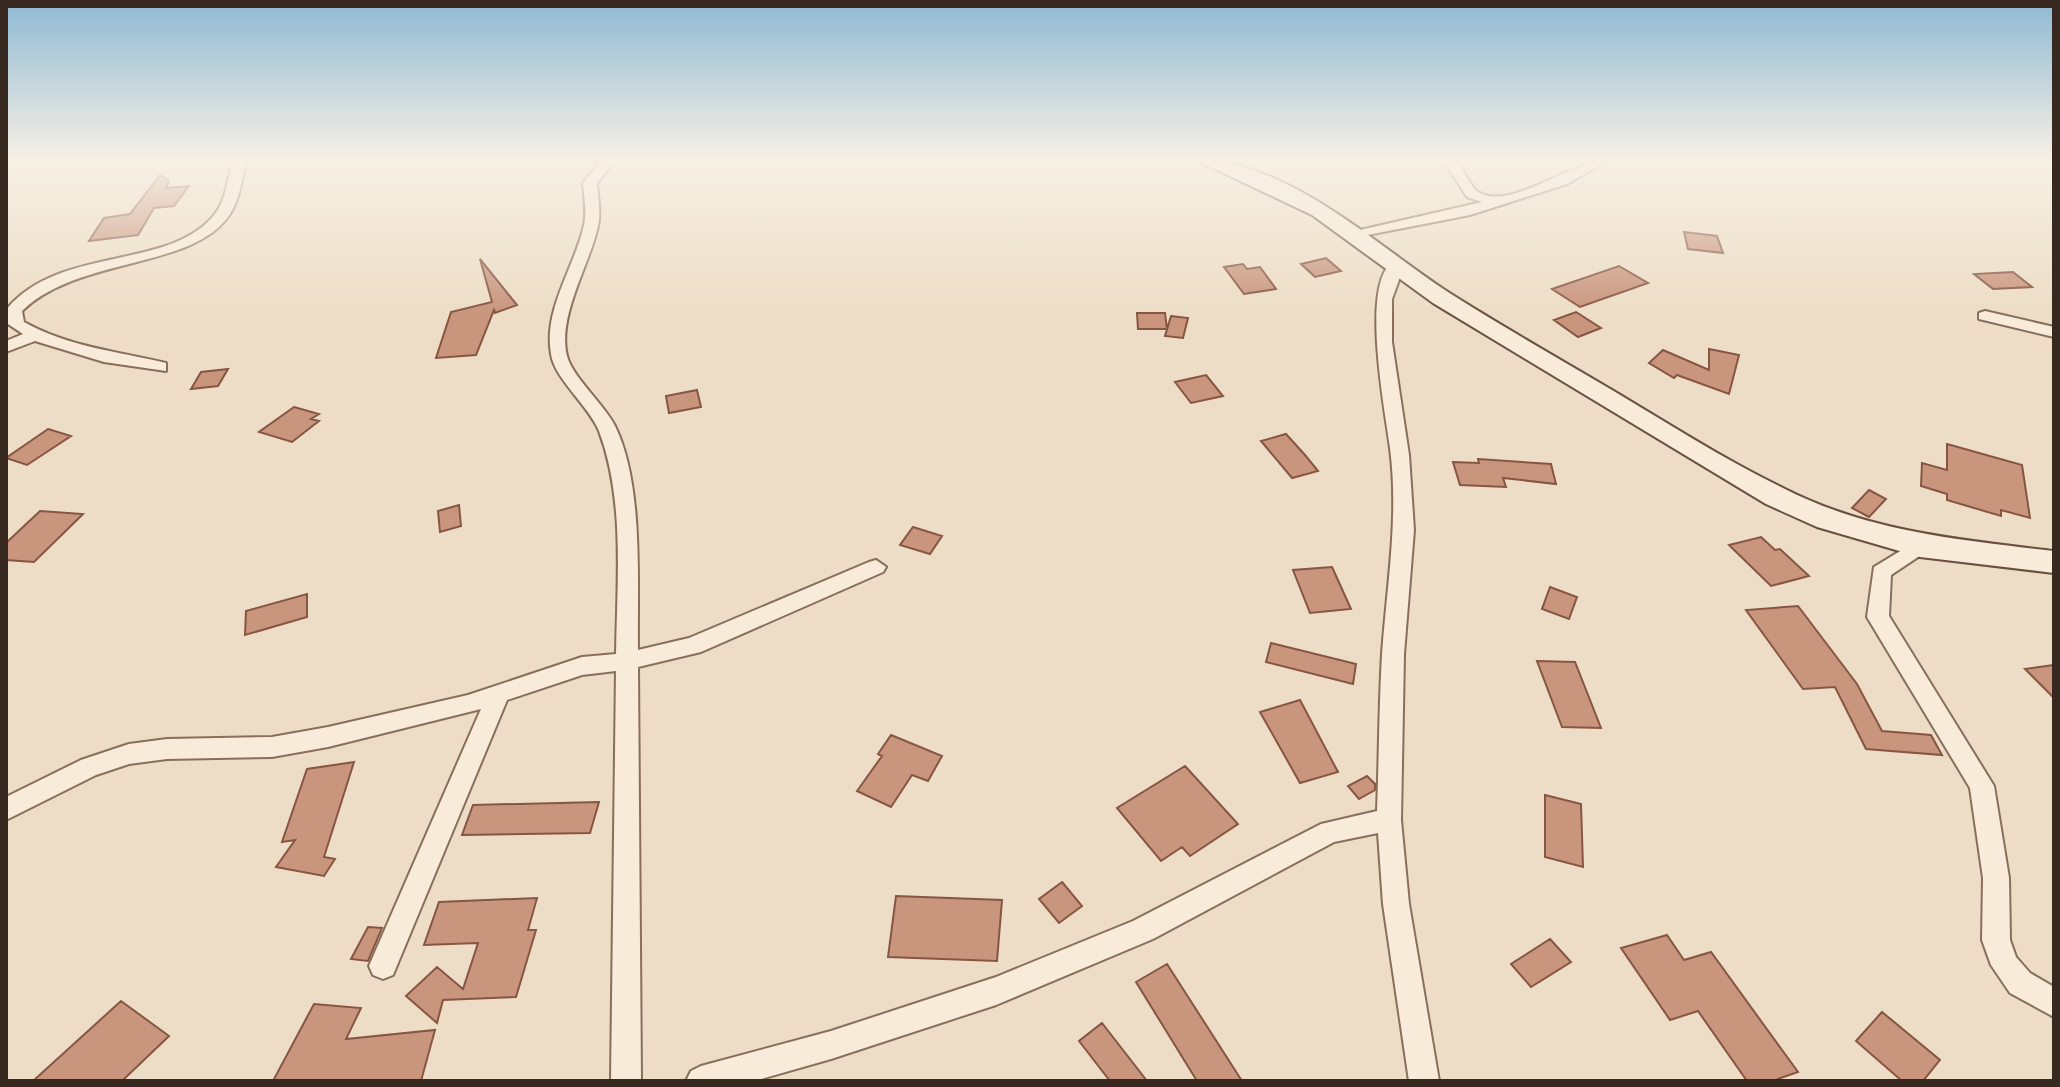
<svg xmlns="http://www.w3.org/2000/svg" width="2060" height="1087" font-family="'Playfair Display',serif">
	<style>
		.building { fill: #c9957d; stroke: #865643; stroke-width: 2 }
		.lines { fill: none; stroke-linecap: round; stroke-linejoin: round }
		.minor-casing { stroke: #886f5c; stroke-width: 4 }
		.secondary-casing { stroke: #69503f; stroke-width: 4 }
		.minor { fill: #f8ebd9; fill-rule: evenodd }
		.secondary { fill: #f8ebd9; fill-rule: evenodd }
	</style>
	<rect width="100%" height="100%" fill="#edddc6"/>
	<!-- building -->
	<path class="building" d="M160,175L169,181L166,188L189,186L174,206L154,208L138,235L89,241L104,218L130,214Z
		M1684,232L1717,236L1723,253L1688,249Z
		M1326,258L1341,271L1315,277L1301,264Z
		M480,259L517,305L495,313L494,310L476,355L436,358L451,312L492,302Z
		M1243,264L1247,269L1260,267L1276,289L1244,294L1224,267Z
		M1619,266L1648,283L1580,307L1552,289Z
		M2013,272L2032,287L1993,289L1974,274Z
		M1576,312L1601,328L1578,337L1554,320Z
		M1137,313H1165L1167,329H1138Z
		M1171,316L1188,318L1183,338L1165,336Z
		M1709,349L1739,355L1729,394L1677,375L1674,378L1649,363L1663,350L1709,370Z
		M228,369L218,386L191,389L201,372Z
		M1206,375L1223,396L1191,403L1175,382Z
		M697,390L701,407L669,413L666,396Z
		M294,407L319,414L311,419L319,421L292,442L259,432Z
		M48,429L71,436L27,465L6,458Z
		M1286,434L1305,455L1318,471L1292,478L1261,441Z
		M1947,444L2022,465L2030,518L2001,510V516L1947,500V494L1921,486L1922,463L1947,470Z
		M1478,459L1551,464L1556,484L1503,478L1506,487L1460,485L1453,462L1479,463Z
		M1869,490L1886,499L1869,517L1852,508Z
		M459,505L461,526L440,532L438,511Z
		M40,511L83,514L34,562L6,560V543Z
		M913,527L942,536L930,554L900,545Z
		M1761,537L1775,550L1780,549L1809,576L1771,586L1729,545Z
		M1332,567L1351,609L1310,613L1293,570Z
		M1550,587L1577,597L1569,619L1542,609Z
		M307,594V617L245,635L246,611Z
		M1798,606L1857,684L1882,731L1931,735L1942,755L1866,749L1835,687L1803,689L1746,610Z
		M1271,643L1356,664L1353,684L1266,662Z
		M1537,661L1575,662L1601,728L1562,727Z
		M2054,665V698L2025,669Z
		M1300,700L1338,772L1300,783L1260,712Z
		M891,735L942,756L928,781L912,775L891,807L857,791L882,756L878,754Z
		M354,762L324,857L335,859L324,876L276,867L295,840L282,842L307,769Z
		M1185,766L1238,824L1190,856L1182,847L1161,861L1117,808Z
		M1367,776L1375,784V790L1359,799L1348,786Z
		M1545,795L1581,804L1583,867L1545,857Z
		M599,802L590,833L462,835L473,805Z
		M1062,882L1082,906L1059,923L1039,899Z
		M896,896L1002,900L997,961L888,957Z
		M537,898L528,930H536L516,997L443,1000L437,1023L406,996L437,967L463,989L478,943L424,945L439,902Z
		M368,927L382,928L368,961L351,959Z
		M1667,935L1684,960L1711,952L1798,1072L1772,1081H1747L1698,1011L1670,1020L1621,948Z
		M1550,939L1571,962L1531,987L1511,964Z
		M1167,964L1242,1081H1197L1136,982Z
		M121,1001L169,1036L122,1081H33Z
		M314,1004L361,1008L346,1039L435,1030L421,1081H273Z
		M1882,1012L1940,1060L1923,1081H1902L1856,1041Z
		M1102,1023L1147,1081H1110L1079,1041Z"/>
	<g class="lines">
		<defs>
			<path id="minor" d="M232,161H246C242,178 240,199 230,214C194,270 78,256 22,311L24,322C69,347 116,351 166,363V371L104,362L35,341L6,352V341L23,334L8,324L6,310C58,245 171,271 215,214C226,200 228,178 232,161Z
				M601,161H615L597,183C598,197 601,213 598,226C590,264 557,316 567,356C573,378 604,404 615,426C644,485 637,584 638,650L689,638L869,562L876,560L886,567L883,572L701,652L638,667L641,1081H611L616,671L582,675L507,700L393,975L383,979L373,975L369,966L481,709L328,747L272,757L167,759L129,764L96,775L6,820V797L81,760L129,744L167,739L272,737L328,727L468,695L582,657L616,654C617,581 625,500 599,431C589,406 554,378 551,354C543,309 575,267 584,225C587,213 584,196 583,183Z
				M1444,161H1458C1463,170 1470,186 1478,192C1508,212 1573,160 1607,161L1567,184L1470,215L1347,239V233L1482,202L1467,197Z
				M1396,261L1404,266L1392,299V342L1409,455L1414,530L1404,654L1401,820L1409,904L1439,1081H1409L1383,904L1378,833L1334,842L1153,939L996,1005L831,1059L754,1081H686L691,1071L701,1066L831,1031L996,977L1133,921L1321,824L1377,811C1379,759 1379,706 1382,654C1387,585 1399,517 1390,448C1386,416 1358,274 1396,261Z
				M1985,311L2054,327V337L1979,319V313Z
				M1920,539L1927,541L1930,546L1927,551L1891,575L1889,616L1994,786L2009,878L2010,940L2016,957L2030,973L2054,987V1017L2010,993L1991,965L1982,940L1983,878L1970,788L1867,617L1874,567Z"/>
			<path id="secondary" d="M1198,161C1287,159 1379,248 1451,294C1503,327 1558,358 1612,390C1669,424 1725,460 1785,489C1870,532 1961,540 2054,551V573L1920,557L1817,527L1766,504L1433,303L1312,215Z"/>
		</defs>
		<!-- minor casing -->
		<use href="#minor" class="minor-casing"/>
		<!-- secondary casing -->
		<use href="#secondary" class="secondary-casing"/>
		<!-- minor -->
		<use href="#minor" class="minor"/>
		<!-- secondary -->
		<use href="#secondary" class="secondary"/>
	</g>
	<!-- sky -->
	<linearGradient id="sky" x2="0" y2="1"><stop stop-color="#8eb9d4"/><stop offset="0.51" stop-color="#f7f0e5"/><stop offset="1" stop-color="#f7f0e5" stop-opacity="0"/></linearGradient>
	<rect width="2060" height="313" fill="url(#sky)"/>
	<!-- border -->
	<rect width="2060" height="1087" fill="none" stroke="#382920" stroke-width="16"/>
</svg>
